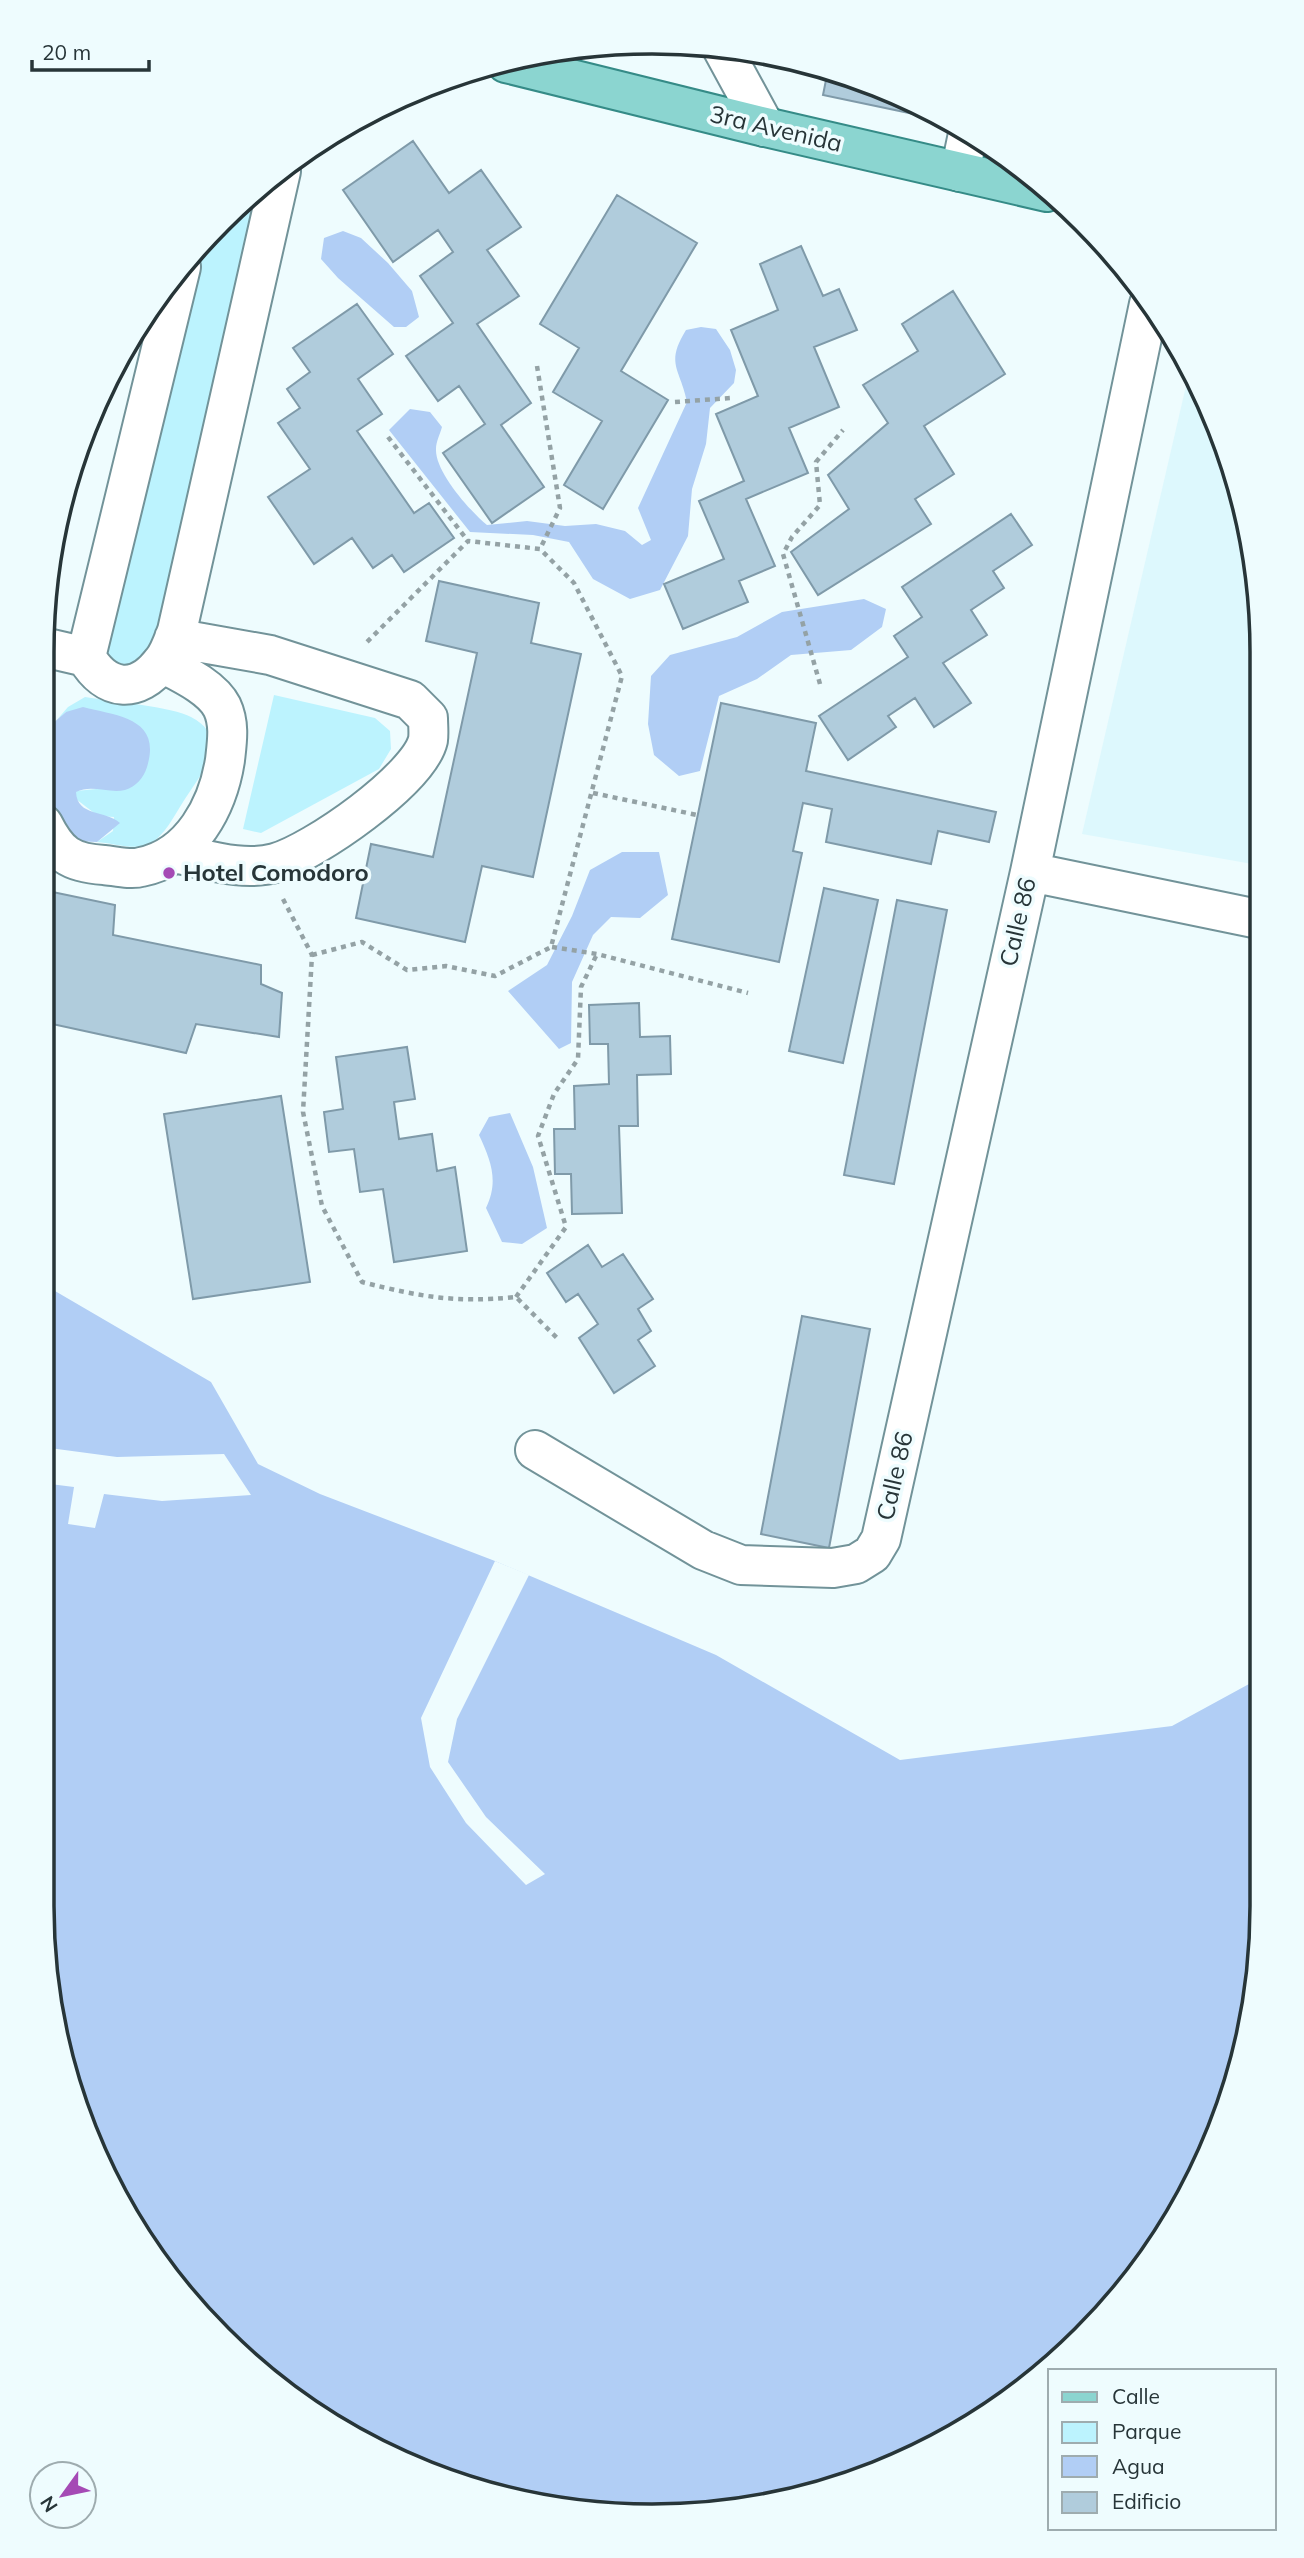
<svg xmlns="http://www.w3.org/2000/svg" width="1304" height="2558" font-family="Mulish,sans-serif">
	<style>
		.built { fill: #ddf8fd }
		.green { fill: #bcf3fe }
		.water { fill: #b1cef5 }
		.pier { fill: #eefcfe }
		.building { fill: #b0ccdc; stroke: #7f9aa9; stroke-width: 2 }
		.lines { fill: none; stroke-linecap: round; stroke-linejoin: round }
		.minor-casing { stroke: #729399; stroke-width: 42 }
		.major-casing { stroke: #358b87; stroke-width: 42 }
		.path { stroke: #94a2a5; stroke-width: 4.5; stroke-dasharray: 5 5; stroke-linecap: butt }
		.minor { stroke: #fff; stroke-width: 38 }
		.major { stroke: #8bd5d0; stroke-width: 38 }
		.poi-dot { fill: #a54ab5; stroke: #eefcfe; stroke-width: 2.5 }
		.labels { text-anchor: middle; stroke-width: 7; stroke-linejoin: round; paint-order: stroke }
		.street-label { font-size: 24px; fill: #273538; stroke: #eefcfe }
		.poi-label { font-size: 24px; font-weight: bold; fill: #273538; stroke: #eefcfe; text-anchor: start }
		.rim { fill: none; stroke: #273538; stroke-width: 3.5 }
	</style>
	<rect width="100%" height="100%" fill="#eefcfe"/>
	<!-- built -->
	<path class="built" d="M1189,373L1216,419L1257,572L1258,865L1082,834Z"/>
	<!-- green -->
	<path class="green" d="M268,181L170,628L126,677L98,668L109,603L197,249L249,194Z
		M274,695L375,718L390,731L391,749L379,769L261,833L243,829Z
		M85,697C108,701 174,707 191,717C234,739 199,776 183,802C174,816 165,835 150,844C136,851 112,843 97,842L113,831L114,817L98,816L76,799V791L96,789L66,712L55,722L68,707Z"/>
	<!-- water -->
	<path class="water" d="M343,231L361,238L388,263L412,291L419,317L406,327H394L338,278L321,259L324,238Z
		M701,327L716,329L730,350L736,370L734,383L710,408L706,444L692,489L688,536L660,590L630,599L593,579L569,542L533,535L470,532L389,430L410,409L430,412L442,427C440,434 436,442 436,449C435,472 470,511 487,525L527,521L565,526L596,524L625,531L642,545L651,540L638,508L687,402C680,368 665,364 686,330Z
		M864,599L886,609L882,627L851,650L791,655L757,679L719,696L700,771L679,776L654,755L648,724L651,676L670,655L737,637L782,612Z
		M83,707C118,716 162,718 147,767C144,777 136,787 125,790C109,794 92,784 76,792C77,817 106,810 120,823L97,842L74,841L51,808L46,748L51,725L66,712Z
		M622,852H659L668,895L640,918L611,917L593,935L572,982L571,1043L559,1049L508,991L547,965L572,916L590,870Z
		M510,1113L533,1167L547,1228L522,1244L502,1242L486,1208C499,1181 491,1161 479,1135L489,1117Z
		M43,1284L211,1382L258,1464L320,1494L495,1561L716,1655L900,1760L1172,1726L1260,1678L1261,1945L1241,2063L1199,2175L1084,2337L921,2453L731,2511L533,2504L347,2434L249,2364L168,2278L75,2102L42,1906Z"/>
	<!-- pier -->
	<path class="pier" d="M42,1447L117,1457L224,1454L251,1495L162,1501L104,1494L95,1528L68,1524L74,1487L42,1483Z
		M495,1561L529,1575L457,1719L448,1762L486,1817L545,1874L526,1885L466,1823L430,1767L421,1718Z"/>
	<!-- building -->
	<path class="building" d="M828,70L921,105L934,112L933,118L823,95Z
		M413,141L449,193L481,170L521,227L487,250L519,296L477,324L531,403L501,425L544,487L492,523L443,453L485,424L459,386L438,401L406,356L453,323L420,276L453,252L438,230L393,262L343,190Z
		M617,195L697,243L621,371L668,400L603,509L564,485L602,421L553,392L579,348L540,324Z
		M801,246L823,296L839,289L857,330L814,347L839,407L789,428L808,473L746,499L775,566L739,581L748,602L683,629L664,584L724,559L699,501L744,481L716,414L758,396L731,330L778,310L760,264Z
		M953,291L1005,374L924,426L954,474L915,499L931,524L818,595L791,552L849,509L828,475L888,423L863,385L918,351L902,324Z
		M357,304L393,354L358,379L382,414L357,431L414,513L429,503L454,538L404,572L392,555L373,568L352,538L314,564L268,497L310,469L278,423L300,408L287,389L310,372L293,348Z
		M1011,514L1032,545L993,571L1004,588L971,610L987,635L943,663L971,703L934,727L915,698L888,716L896,727L848,760L819,716L908,657L894,636L922,617L902,587Z
		M439,581L539,603L531,643L581,654L533,877L482,866L465,942L356,918L371,844L433,857L477,653L426,641Z
		M721,703L816,723L806,771L996,812L989,842L938,831L931,864L826,842L832,809L803,803L793,851L802,853L779,962L672,939Z
		M824,888L878,900L843,1063L789,1051Z
		M43,890L115,905L113,935L261,965V984L282,993L279,1037L196,1024L186,1053L43,1022L48,990L43,989Z
		M897,900L947,910L894,1184L844,1175Z
		M639,1003L640,1037L670,1036L671,1074L637,1075L638,1126H619L622,1213L572,1214L571,1174H555L554,1129H575L574,1086L609,1084L608,1044H590L589,1005Z
		M407,1047L415,1099L394,1102L399,1139L432,1134L437,1171L455,1167L467,1251L394,1262L383,1189L360,1192L354,1149L329,1152L324,1112L343,1109L336,1057Z
		M281,1096L310,1282L193,1299L164,1114Z
		M588,1245L602,1267L623,1254L653,1299L638,1309L651,1331L638,1340L655,1366L614,1393L579,1338L598,1324L578,1294L566,1302L547,1273Z
		M802,1316L870,1329L829,1548L761,1534Z"/>
	<g class="lines">
		<defs>
			<path id="minor" d="M722,48L765,127
				M960,172L968,134
				M181,267L86,657C106,691 137,695 162,662C169,654 173,641 177,631L281,171
				M43,647L86,657
				M43,824C58,854 70,863 104,865C115,866 131,870 141,867C192,857 218,805 225,760C227,742 230,724 222,707C212,687 181,673 162,663
				M174,853C206,859 242,872 275,863C313,853 419,779 428,740C429,733 428,725 428,718L410,700L270,655L174,638
				M1030,872L1258,919
				M535,1450L703,1550L741,1565L833,1568L856,1564L872,1554L881,1539L1030,872L1149,304"/>
			<path id="major" d="M506,63L765,127L1047,192"/>
		</defs>
		<!-- minor casing -->
		<use href="#minor" class="minor-casing"/>
		<!-- major casing -->
		<use href="#major" class="major-casing"/>
		<!-- path -->
		<path class="path" d="M537,366L560,508L540,549
			M675,402L731,398
			M388,437L468,541
			M820,684L783,554L792,537L820,505L816,462L843,430
			M593,793L697,815
			M283,899L312,955L303,1112L322,1206L362,1282C421,1297 455,1303 516,1297L559,1340
			M552,947L597,954L748,993
			M312,955L362,942L407,970L446,966L495,976L551,947L622,676L574,583L540,549L468,541L364,645
			M516,1297L566,1227L538,1136L554,1094L578,1059L581,987L597,954"/>
		<!-- minor -->
		<use href="#minor" class="minor"/>
		<!-- major -->
		<use href="#major" class="major"/>
	</g>
	<!-- markers -->
	<circle class="poi-dot" cx="169" cy="873" r="7"/>
	<g class="labels">
		<!-- street labels -->
		<g class="street-label">
			<text transform="translate(776 129) rotate(13)" y="8">3ra Avenida</text>
			<text transform="translate(1018 922) rotate(-77)" y="8">Calle 86</text>
			<text transform="translate(895 1476) rotate(-77)" y="8">Calle 86</text>
		</g>
		<!-- poi labels -->
		<g class="poi-label">
			<text x="183" y="881">Hotel Comodoro</text>
		</g>
	</g>
	<!-- crop -->
	<path d="M0 0H1304V2558H0ZM652 54H652A598 598 0 0 1 1250 652V1906A598 598 0 0 1 652 2504H652A598 598 0 0 1 54 1906V652A598 598 0 0 1 652 54Z" fill="#eefcfe" fill-rule="evenodd"/>
	<path class="rim" d="M652 54H652A598 598 0 0 1 1250 652V1906A598 598 0 0 1 652 2504H652A598 598 0 0 1 54 1906V652A598 598 0 0 1 652 54Z"/>
	<!-- legend -->
	<rect x="1048" y="2369" width="228" height="161" fill="#eefcfe" stroke="#9eacaf" stroke-width="2"/>
	<rect x="1062" y="2392" width="35" height="10" fill="#8bd5d0" stroke="#9eacaf" stroke-width="2"/>
	<text x="1112" y="2404" font-size="21" fill="#273538">Calle</text>
	<rect x="1062" y="2422" width="35" height="21" fill="#bcf3fe" stroke="#9eacaf" stroke-width="2"/>
	<text x="1112" y="2439" font-size="21" fill="#273538">Parque</text>
	<rect x="1062" y="2456" width="35" height="21" fill="#b1cef5" stroke="#9eacaf" stroke-width="2"/>
	<text x="1112" y="2474" font-size="21" fill="#273538">Agua</text>
	<rect x="1062" y="2492" width="35" height="21" fill="#b0ccdc" stroke="#9eacaf" stroke-width="2"/>
	<text x="1112" y="2509" font-size="21" fill="#273538">Edificio</text>
	<!-- north arrow -->
	<g transform="translate(63 2495) rotate(237)"><circle r="33" fill="#eefcfe" stroke="#9eacaf" stroke-width="2"/>
	<path d="M0-5L12 26L0 18L-12 26Z" fill="#a54ab5"/>
	<text y="-10" font-size="19" font-weight="bold" text-anchor="middle" fill="#273538">N</text>
	</g>
	<!-- scale -->
	<path d="M32 60v10h117v-10" fill="none" stroke="#273538" stroke-width="3.5"/>
	<text x="42" y="60" font-size="21" fill="#273538" stroke="#eefcfe" stroke-width="5" paint-order="stroke">20 m</text>
</svg>
